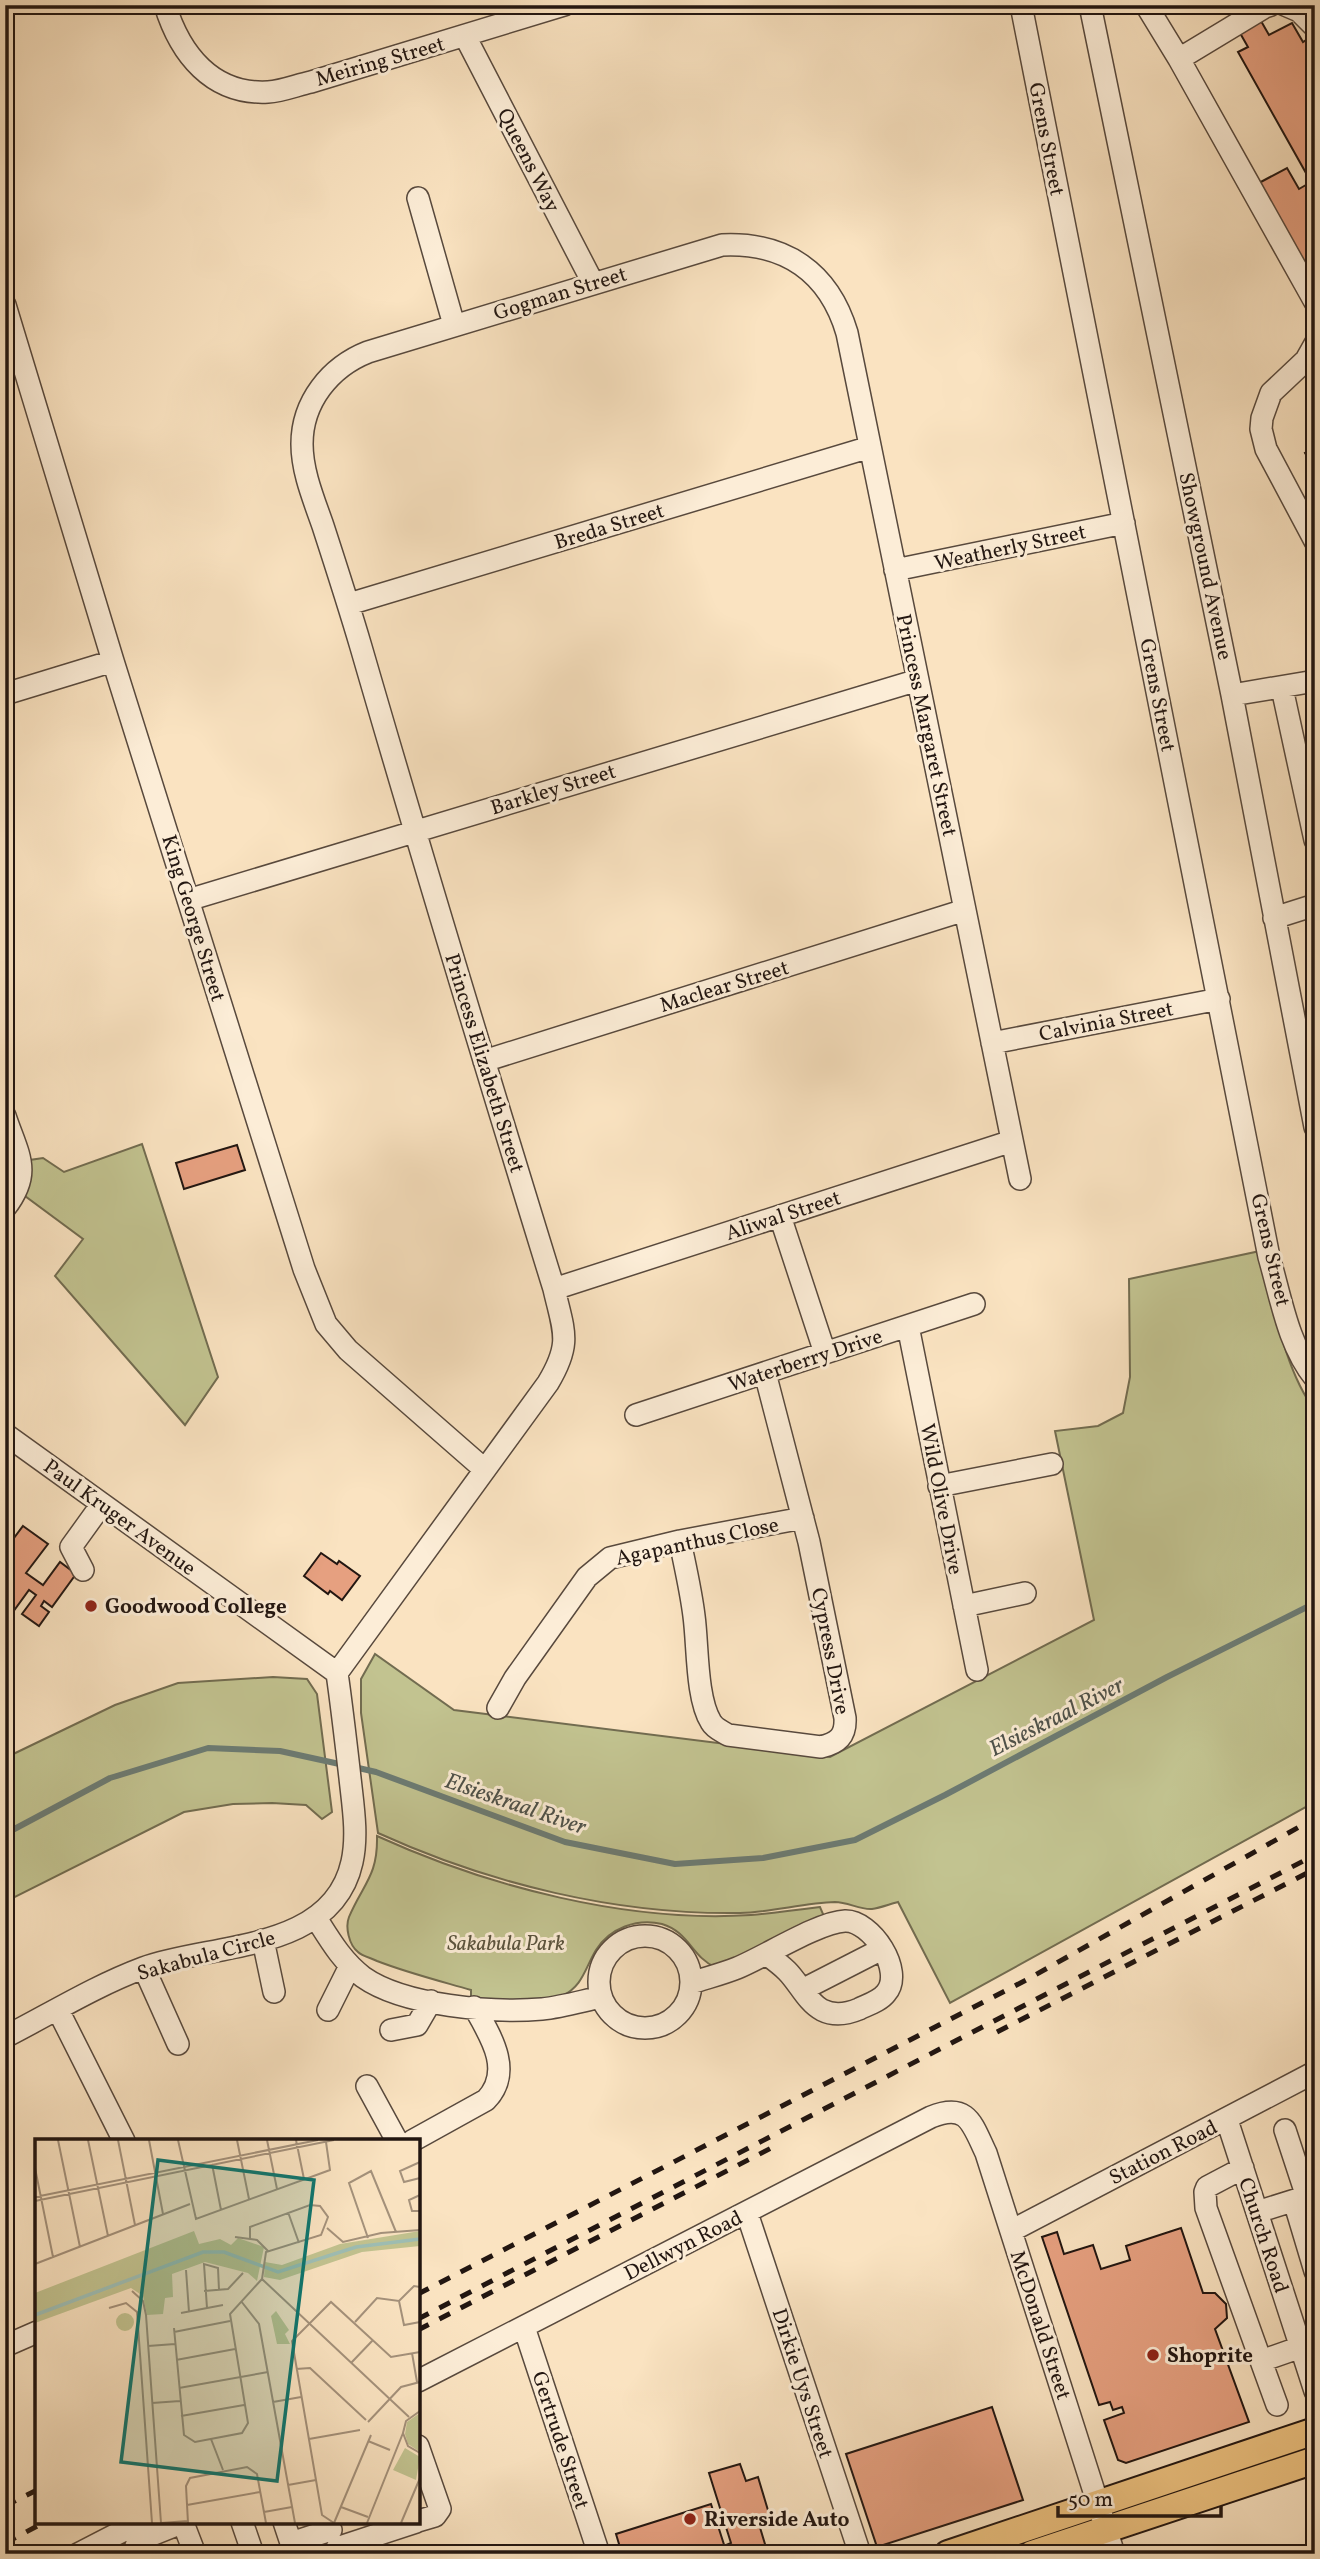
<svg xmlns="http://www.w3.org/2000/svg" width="1320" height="2559" font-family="Vollkorn,serif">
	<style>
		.green { fill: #c2c390; stroke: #726c50; stroke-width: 2 }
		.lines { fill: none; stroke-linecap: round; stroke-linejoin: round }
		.stream { stroke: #6c7b73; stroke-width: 6 }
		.building { fill: #e6a080; stroke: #221611; stroke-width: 2 }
		.minor-casing { stroke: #58493d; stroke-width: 24 }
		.major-casing { stroke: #221611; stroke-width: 30 }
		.minor { stroke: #fcedd7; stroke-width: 21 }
		.major { stroke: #edc280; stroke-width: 26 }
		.rail { stroke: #221611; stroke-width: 5; stroke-dasharray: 12 12; stroke-linecap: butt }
		.poi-dot { fill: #8f2418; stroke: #fcedd7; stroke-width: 2.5 }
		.labels { text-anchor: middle; stroke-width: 6; stroke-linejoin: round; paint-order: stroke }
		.street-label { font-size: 21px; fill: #221611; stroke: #fcedd7 }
		.poi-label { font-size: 21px; font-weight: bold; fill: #221611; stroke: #fcedd7; text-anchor: start }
		.park-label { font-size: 21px; font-style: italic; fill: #5a533d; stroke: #fcedd7 }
		.water-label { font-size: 23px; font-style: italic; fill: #4d514a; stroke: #fcedd7 }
		.inset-river { fill: none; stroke: #9ebeb4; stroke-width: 3.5 }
		.inset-road { fill: none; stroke: #a4917b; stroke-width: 2 }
		.view { fill: #0f766e; fill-opacity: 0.15; stroke: #0f766e; stroke-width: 3.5 }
		.inset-edge { fill: none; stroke: #221611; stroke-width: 3.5 }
	</style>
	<rect width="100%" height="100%" fill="#fae3c1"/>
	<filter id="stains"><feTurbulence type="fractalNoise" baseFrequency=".00286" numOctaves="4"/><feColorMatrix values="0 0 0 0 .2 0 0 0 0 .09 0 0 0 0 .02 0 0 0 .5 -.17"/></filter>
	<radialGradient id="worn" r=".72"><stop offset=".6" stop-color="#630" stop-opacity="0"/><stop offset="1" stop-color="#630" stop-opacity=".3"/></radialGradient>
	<!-- green -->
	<path class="green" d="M142,1144L218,1377L185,1425L55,1276L83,1239L25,1196L30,1160L43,1158L64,1172Z
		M1260,1251C1273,1299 1284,1371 1315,1410V1802L950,2003L898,1902C890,1904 880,1908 872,1909C860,1910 848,1902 835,1902C804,1903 772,1912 740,1913C617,1915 490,1884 378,1833L361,1713V1679L375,1654L454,1710L830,1757L1094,1620L1055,1431L1098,1426L1123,1413L1130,1377L1129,1279Z
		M273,1677L307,1679L317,1694L332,1812L322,1819L306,1805L272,1803L233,1804L184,1812L5,1902V1758L115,1705L178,1683Z
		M377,1836C489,1887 628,1923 751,1915C774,1913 797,1910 820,1907L826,1921L715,1967C692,1957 689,1932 662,1924C637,1918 610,1928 596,1950C585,1968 583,1986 562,1996C535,2007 499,2000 471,1998V1990C440,1981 408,1973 377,1961C371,1958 362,1956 358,1952C349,1945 345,1927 349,1917C363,1884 378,1876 377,1836Z"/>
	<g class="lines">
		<!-- stream -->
		<path class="stream" d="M354,1767L376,1772L565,1842L675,1864L763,1858L855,1840L945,1795L1167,1677L1315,1603
			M5,1834L110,1778L208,1748L280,1751L344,1765"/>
	</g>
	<!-- building -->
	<path class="building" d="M1261,21L1269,35L1292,23L1303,42L1311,37L1315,44V288L1257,184L1287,168L1299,189L1311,182L1238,52L1248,47L1240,33Z
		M1315,448V470L1305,453Z
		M237,1145L245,1170L184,1189L176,1163Z
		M23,1526L48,1544L26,1573L43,1585L60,1562L76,1574L52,1607L44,1601L41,1606L49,1612L39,1626L22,1614L36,1595L29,1590L5,1623V1550Z
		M321,1553L337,1564L339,1561L360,1576L342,1600L330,1591L328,1594L304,1576Z
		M1181,2228L1203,2293H1215L1226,2304L1227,2318L1215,2329L1249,2422L1126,2463L1118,2460L1104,2420L1124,2413L1122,2407L1113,2410L1110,2402L1099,2405L1042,2237L1057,2232L1064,2254L1093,2245L1101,2269L1130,2260L1126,2246Z
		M992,2407L1023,2500L877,2547L846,2454Z
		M740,2464L746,2481L758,2477L770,2517L758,2521L768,2554H729L726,2545L731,2543L709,2473Z
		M711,2504L727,2554H622L616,2534Z"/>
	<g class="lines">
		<defs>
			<path id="minor" d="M165,5C180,54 212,95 268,92C283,91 297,85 311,82L564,5
				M1021,5L1269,1257C1281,1298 1288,1345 1315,1378
				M1090,5L1232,695L1315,1127
				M1146,5L1179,59L1315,302
				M1285,5L1299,11L1315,27
				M465,36L593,283
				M1179,59L1265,7L1271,5
				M418,198L454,325
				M5,305L113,661L304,1269L326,1324L348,1350L484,1469
				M1315,344L1306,360L1271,393L1262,418L1261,429L1266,449L1315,541
				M895,570L1124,523
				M349,604L870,447
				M1282,688L1315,840
				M5,694L113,661
				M1232,695L1315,681
				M188,900L918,680
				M1274,918L1315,905
				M992,1043L1219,999
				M484,1061L965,910
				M5,1116C18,1155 33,1172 5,1208
				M780,1216L825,1353
				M554,1289L1012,1141
				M908,1326L977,1670
				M636,1415L974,1304
				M5,1434L337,1673
				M939,1486L1052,1464
				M680,1541C685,1566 691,1591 694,1616C698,1645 696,1698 711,1722C715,1729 722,1731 728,1735L821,1747C838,1743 846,1736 845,1718L809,1542L765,1373
				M83,1570L71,1547L102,1504
				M964,1606L1025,1593
				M337,1673L548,1383C572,1343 564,1332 554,1289C488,1075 423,861 361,647C349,606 336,566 323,526C314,500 302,472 302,444C302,402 330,367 368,352L722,245C785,242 829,272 847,333L1020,1179
				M498,1708L515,1678L587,1577L610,1558L680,1541L803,1518
				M316,1918C330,1940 342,1961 363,1977C404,2006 493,2013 542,2009C562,2007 582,2001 601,1997
				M599 1982a46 46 0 1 1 92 0a46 46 0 1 1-92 0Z
				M263,1940L274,1992
				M144,1968L178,2044
				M691,1983C706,1978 722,1974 737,1968C764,1957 819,1922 845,1921C871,1920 905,1971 886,1993C880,2001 867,2005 859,2009C847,2014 834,2016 822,2010C807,2002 799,1983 787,1971C781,1965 773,1959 766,1954
				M802,1990L882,1949
				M58,2010L124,2141
				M328,2010L350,1966
				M391,2030L417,2025L431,2001
				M5,2037C50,2014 95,1986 143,1968C211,1943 332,1953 352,1862C358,1835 353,1806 350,1778C346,1743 342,1708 337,1673
				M367,2086L397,2141
				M1227,2120L1315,2391
				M1285,2130L1307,2197
				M412,2141L486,2100C514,2071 490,2035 474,2007
				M1243,2168L1207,2187L1205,2192L1206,2208L1261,2361L1301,2347
				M1294,2201L1315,2271
				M1257,2212L1308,2196
				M747,2213L860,2554
				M1011,2231L1315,2072
				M524,2327L599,2554
				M5,2346L37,2332
				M1261,2361L1277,2405
				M418,2381L931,2117C968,2102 972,2124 986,2153L1114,2554
				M418,2446L440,2509L435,2516L418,2521
				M242,2522L253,2554
				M284,2522L291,2543L331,2530
				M337,2548L416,2522
				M78,2554L140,2522
				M139,2554L136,2546L139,2540L179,2524L185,2528L195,2554"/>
			<path id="major" d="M948,2554L1315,2431
				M1032,2554L1315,2460"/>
		</defs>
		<!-- minor casing -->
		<use href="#minor" class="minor-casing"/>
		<!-- major casing -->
		<use href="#major" class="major-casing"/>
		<!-- minor -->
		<use href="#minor" class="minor"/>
		<!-- major -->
		<use href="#major" class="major"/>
		<!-- rail -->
		<path class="rail" d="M997,2032L1315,1869
			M418,2294L1028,1979L1315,1818
			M418,2319L1315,1855
			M418,2330L779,2144
			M5,2506L37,2490
			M5,2543L45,2522"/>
	</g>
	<!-- markers -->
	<g class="poi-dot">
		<circle cx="91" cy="1606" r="7"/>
		<circle cx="1153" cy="2355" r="7"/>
		<circle cx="690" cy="2519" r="7"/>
	</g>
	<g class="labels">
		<!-- street labels -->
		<g class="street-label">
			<text transform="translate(380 61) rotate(-16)" y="7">Meiring Street</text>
			<text transform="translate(1047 139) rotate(79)" y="7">Grens Street</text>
			<text transform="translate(529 160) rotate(63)" y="7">Queens Way</text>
			<text transform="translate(560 293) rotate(-17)" y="7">Gogman Street</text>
			<text transform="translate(609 526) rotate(-17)" y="7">Breda Street</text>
			<text transform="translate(1010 547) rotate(-12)" y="7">Weatherly Street</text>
			<text transform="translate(1206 566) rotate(78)" y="7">Showground Avenue</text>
			<text transform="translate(1158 695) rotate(79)" y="7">Grens Street</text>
			<text transform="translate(927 725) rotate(78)" y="7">Princess Margaret Street</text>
			<text transform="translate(553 789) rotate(-17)" y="7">Barkley Street</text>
			<text transform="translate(194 918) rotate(73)" y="7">King George Street</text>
			<text transform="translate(724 986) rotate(-17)" y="7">Maclear Street</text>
			<text transform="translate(1106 1021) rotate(-11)" y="7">Calvinia Street</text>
			<text transform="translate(485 1063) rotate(73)" y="7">Princess Elizabeth Street</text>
			<text transform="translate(783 1215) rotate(-18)" y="7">Aliwal Street</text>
			<text transform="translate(1271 1250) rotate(77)" y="7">Grens Street</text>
			<text transform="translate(805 1360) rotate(-18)" y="7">Waterberry Drive</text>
			<text transform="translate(942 1499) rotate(79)" y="7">Wild Olive Drive</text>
			<text transform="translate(120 1517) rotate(36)" y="7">Paul Kruger Avenue</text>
			<text transform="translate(697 1541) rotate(-12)" y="7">Agapanthus Close</text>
			<text transform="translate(831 1651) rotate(79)" y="7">Cypress Drive</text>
			<text transform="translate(206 1955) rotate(-15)" y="7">Sakabula Circle</text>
			<text transform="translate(1163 2152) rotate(-27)" y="7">Station Road</text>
			<text transform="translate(1264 2235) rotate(72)" y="7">Church Road</text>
			<text transform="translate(683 2245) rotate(-27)" y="7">Dellwyn Road</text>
			<text transform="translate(1041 2325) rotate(72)" y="7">McDonald Street</text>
			<text transform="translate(803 2383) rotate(72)" y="7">Dirkie Uys Street</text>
			<text transform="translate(561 2440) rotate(72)" y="7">Gertrude Street</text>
		</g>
		<!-- poi labels -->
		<g class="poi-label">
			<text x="105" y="1613">Goodwood College</text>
			<text x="1167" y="2362">Shoprite</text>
			<text x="704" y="2526">Riverside Auto</text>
		</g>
		<!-- park labels -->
		<g class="park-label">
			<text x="506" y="1950">Sakabula Park</text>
		</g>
		<!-- water labels -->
		<g class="water-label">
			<text transform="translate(1056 1716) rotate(-27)" y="8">Elsieskraal River</text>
			<text transform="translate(516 1803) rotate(19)" y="8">Elsieskraal River</text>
		</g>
	</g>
	<!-- overview -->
	<g transform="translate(35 2139)">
		<rect width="385" height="385" fill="#fae3c1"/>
		<path d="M159,92L164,105L185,100L196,106L203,99L229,108L222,142L213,134L170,123L137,135L138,158L130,159L128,175L112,176L108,157L96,149L0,184V154ZM385,92V107L327,113L245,141L229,138L230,123L247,126L305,105ZM241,172L254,191L250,195L255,205H242L236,177ZM81 183a9 9 0 1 1 18 0a9 9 0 1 1-18 0ZM385,274V313L373,305L370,295L372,283ZM370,309L385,318L381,341L358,331Z" fill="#c2c390"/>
		<path class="inset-river" d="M0,176L168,113H189L243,133L321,108L385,100"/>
		<path class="inset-road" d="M23,1L45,108M53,1L73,97M83,1L100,86M114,1L128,75M143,1L161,80L295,31L291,3M202,1L214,60M232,1L242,50M261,1L269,40M385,23L365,32L369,43L385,39M177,25L186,71M0,29L18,118M385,56L374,61L377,72H385M0,58L283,1M0,62L299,1M253,73L264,104M292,89L308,103L346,94L385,91M200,98L222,101L233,112M215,99V88L275,66L285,67L293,78L286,96L231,113L227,140M333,99L314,44L336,32L361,93M0,125L155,65M151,131L154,173M227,140L374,278M97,152L108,162L111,176L126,384M169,152L193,150L208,134M206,162L224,185L260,384M364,162L369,186L385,183M74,169L91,164L102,173L117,384M172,169L169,125L183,129L184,151M146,174L188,166M320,183L342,159L364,162L379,147L385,148M139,189L149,296L160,303L207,294L213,284L195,175L227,140M139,193L195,182M113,207L140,205M377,214L382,243M141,221L200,210M316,224L338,201M261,230L275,229L331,281M144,249L233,233M238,263L266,258M117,264L145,262M385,272L371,282L368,294L373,307L385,314M146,277L209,266M333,283L366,248L385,243M176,300L188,331M274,300L325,291M333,302L355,311M253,346L281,341M152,366L225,353M306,368L333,378M229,373L257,368M126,384L153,382M153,384L151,347L155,339L212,328L222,335L231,384M299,384L287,376L257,202L296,163L356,218L385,213M299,384L336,296M332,384L368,294M366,384L385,339"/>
		<path class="view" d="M123,21L279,41L242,342L86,323Z"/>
		<rect width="385" height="385" class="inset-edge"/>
	</g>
	<!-- margin -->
	<rect width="1320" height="2559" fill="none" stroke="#fae3c1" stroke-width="28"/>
	<rect x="7" y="7" width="1306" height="2545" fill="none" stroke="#221611" stroke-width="3.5"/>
	<rect x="14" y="14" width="1292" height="2531" fill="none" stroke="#221611" stroke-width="2"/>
	<!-- scale -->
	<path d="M1058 2506v10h163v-10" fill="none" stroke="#221611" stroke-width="3.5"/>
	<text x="1068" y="2506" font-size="21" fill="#221611" stroke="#fcedd7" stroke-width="5" paint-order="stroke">50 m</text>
	<rect width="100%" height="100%" filter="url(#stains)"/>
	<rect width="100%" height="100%" fill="url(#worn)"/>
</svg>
